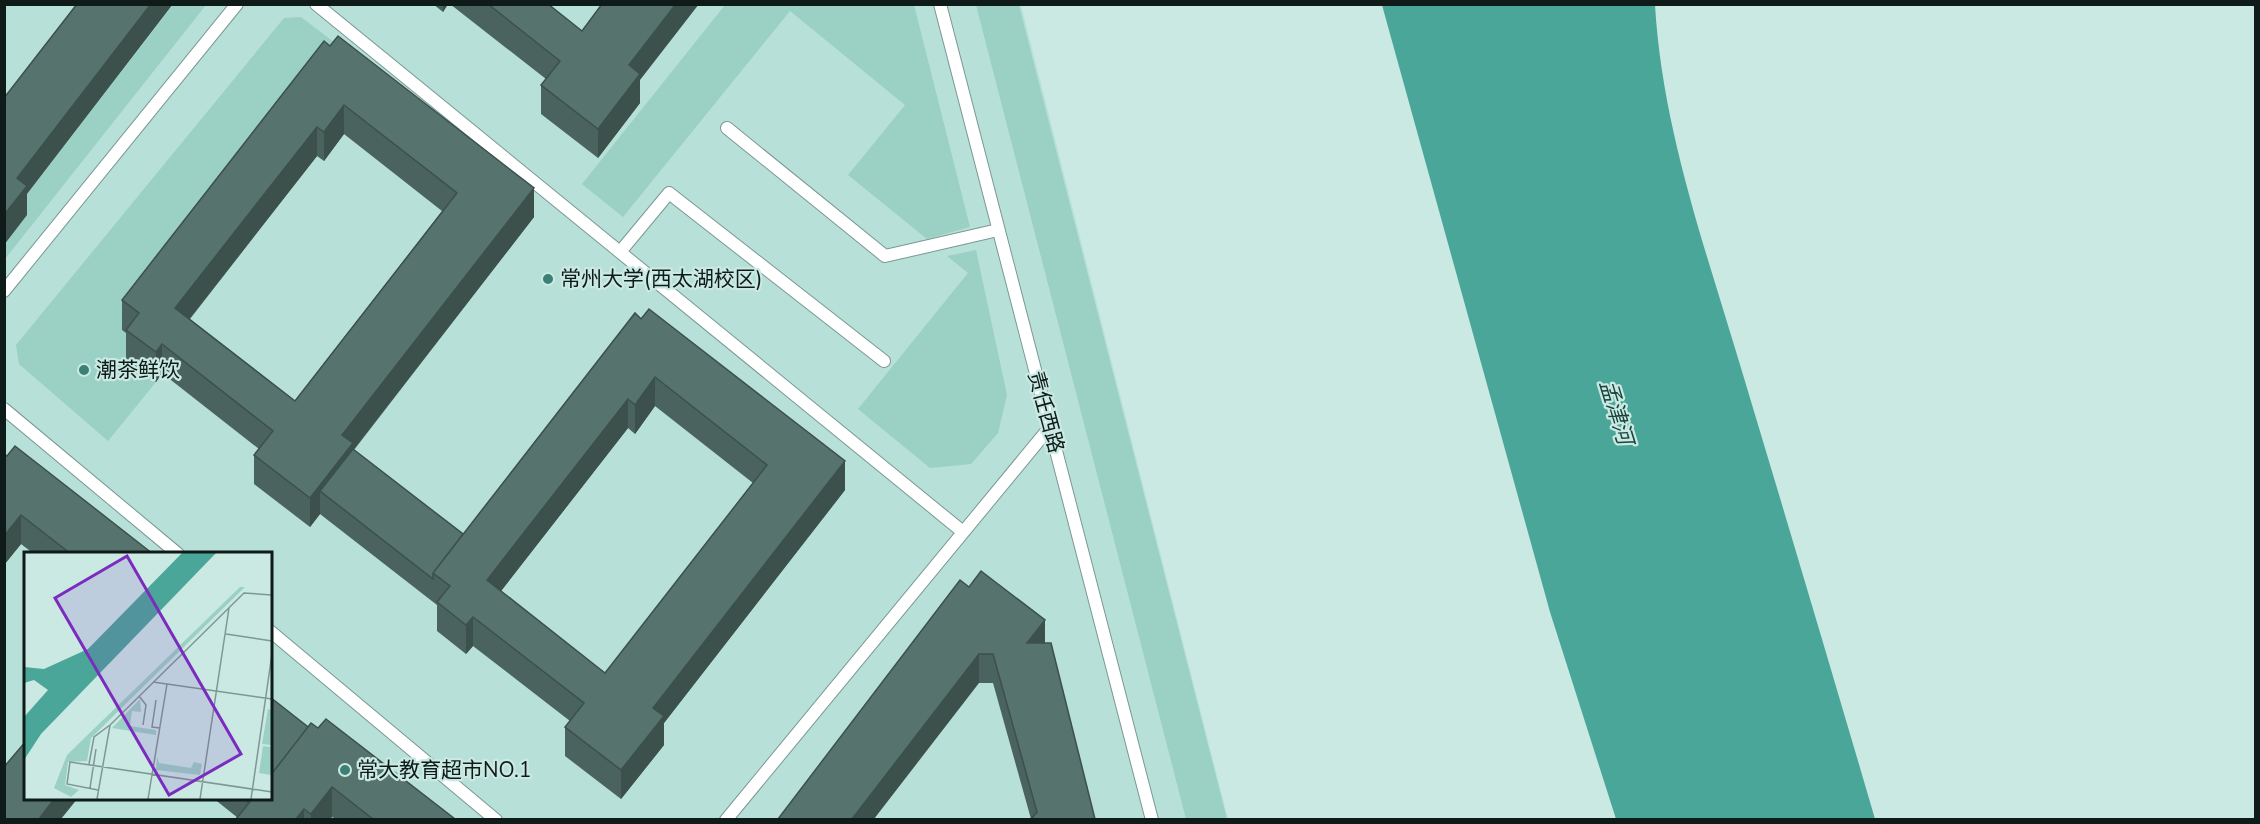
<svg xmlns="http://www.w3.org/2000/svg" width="2260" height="824" font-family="'Nunito Sans','Noto Sans SC',sans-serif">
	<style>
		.built { fill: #b7e0d8; fill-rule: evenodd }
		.green { fill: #9bd0c5 }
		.water { fill: #4aa698 }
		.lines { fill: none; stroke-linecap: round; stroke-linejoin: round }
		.lane-casing { stroke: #7b9892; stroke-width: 14 }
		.lane { stroke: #fff; stroke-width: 12 }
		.wall { fill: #4a635e; fill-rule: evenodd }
		.shaded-wall { fill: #3c504c }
		.building { fill: #56736d; stroke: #3c504c; stroke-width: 1.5; fill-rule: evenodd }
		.poi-dot { fill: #3b8075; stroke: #cae9e3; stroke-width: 2 }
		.labels { text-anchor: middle; stroke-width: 4.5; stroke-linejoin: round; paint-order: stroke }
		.poi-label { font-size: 21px; fill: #0f1b18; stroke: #cae9e3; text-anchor: start }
		.street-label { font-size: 21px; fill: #0f1b18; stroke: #cae9e3 }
		.water-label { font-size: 22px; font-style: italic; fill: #1a443d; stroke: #cae9e3 }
		.inset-road { fill: none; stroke: #7f9792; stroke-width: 1.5 }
		.view { fill: #7b2cbf; fill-opacity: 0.15; stroke: #7b2cbf; stroke-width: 3 }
		.inset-edge { fill: none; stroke: #0f1b18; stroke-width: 3 }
	</style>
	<rect width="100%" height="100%" fill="#cae9e3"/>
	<!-- built -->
	<path class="built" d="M5,5H1021L1228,819L5,820ZM26,554H270V798H26Z"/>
	<!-- green -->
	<path class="green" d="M173,5H206L5,259V245L17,207Z
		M725,5H914L970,227L927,239L848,175L905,105L790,11L623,217L582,184Z
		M976,5H1019L1227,819H1186Z
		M301,17L389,84L338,66L126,359L156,382L108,441L19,364L16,345L284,18Z
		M976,250L1007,395L998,433L971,464L930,468L858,409L968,273L947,256Z"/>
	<!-- water -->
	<path class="water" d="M1382,5H1655C1662,125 1703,242 1738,358C1784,511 1830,665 1875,819H1616L1550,612Z"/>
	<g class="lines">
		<defs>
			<path id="lane" d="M316,4L963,532
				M940,4L1152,820
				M727,128L885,256L998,230
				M620,252L669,193L884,361
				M4,291L237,4
				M4,409L178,554
				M270,631L496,820
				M726,820L1050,427"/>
		</defs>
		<!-- lane casing -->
		<use href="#lane" class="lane-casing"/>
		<!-- lane -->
		<use href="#lane" class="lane"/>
	</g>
	<!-- wall -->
	<path class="wall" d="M433,4H448L443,12Z
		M450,4H548L640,80V103L598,158L541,114V85L546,79Z
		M324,41L534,217L354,450L463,534L635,313L845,490L664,723V745L621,799L565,756V727L570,721L473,646L466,654L437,631V605L320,514L310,527L254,484V455L259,449L162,373L156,382L126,359V333L122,330V300ZM344,134L442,211L295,401L190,319L317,156L324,161ZM655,406L753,483L605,673L501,591L628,428L635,434Z
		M4,454L153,554H34L21,544L4,565Z
		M960,580L1045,643L1095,819H1031L993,683H979Z
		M308,727L455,819H336L332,817L330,819H236L238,818L213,798H270Z"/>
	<!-- shaded-wall -->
	<path class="shaded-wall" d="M151,4H173L27,194V215L4,245V215L17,178Z
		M443,4H448L443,12Z
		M676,4H699L640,80V103L598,158V129L629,65Z
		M344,105V134L324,161V132Z
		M317,127V156L175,337V308Z
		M534,188V217L353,450L320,491V514L310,527V498L342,435Z
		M162,344V373L156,382V352Z
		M655,377V406L635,434V405Z
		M628,399V428L487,609V580Z
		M845,461V490L664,723V745L621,799V770L653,708Z
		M21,515V544L4,565V536Z
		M473,617V646L466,654V625Z
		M1045,620V649L1027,643Z
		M979,654V683L874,819H852Z
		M332,787V817L330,819H311V814Z
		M55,798H78L61,819H39Z
		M304,809V819H296Z"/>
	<!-- building -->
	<path class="building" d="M77,4H151L17,178L27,186L4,215V98Z
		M488,4H548L582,31L602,4H676L629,65L640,74L598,129L541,85L560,61Z
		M338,36L534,188L342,435L353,443L310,498L254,455L273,431L162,344L156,352L126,330L139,313L122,300L324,41L330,46ZM344,105L457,193L295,401L175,308L317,127L324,132Z
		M649,309L845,461L653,708L664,716L621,770L565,727L584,703L473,617L466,625L437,602L450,586L433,573L635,313L641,319ZM655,377L767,465L605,673L487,580L628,399L635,405Z
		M15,446L153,554H71L21,515L4,536V454L7,456Z
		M353,449L463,534L433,573V579L320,491Z
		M981,571L1045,620L1027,643H1051L1095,819H1031L1037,812L993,654H979L852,819H778L960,580L969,587Z
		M270,697L308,727L270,776Z
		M326,719L455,819H373L332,787L311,814L304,809L296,819H236L253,798H270V776L311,723L318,728Z
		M26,741V798H55L39,819H4V767Z
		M244,798H253L249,803Z"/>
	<!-- markers -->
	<g class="poi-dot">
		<circle cx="548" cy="279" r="6"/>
		<circle cx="84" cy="370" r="6"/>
		<circle cx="345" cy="770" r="6"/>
	</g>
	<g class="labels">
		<!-- poi labels -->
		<g class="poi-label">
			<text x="560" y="286">常州大学(西太湖校区)</text>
			<text x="96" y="377">潮茶鲜饮</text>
			<text x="357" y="777">常大教育超市NO.1</text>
		</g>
		<!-- street labels -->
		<g class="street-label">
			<text transform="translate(1046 412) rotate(75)" y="7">责任西路</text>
		</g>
		<!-- water labels -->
		<g class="water-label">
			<text transform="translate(1617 412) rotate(73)" y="8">孟津河</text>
		</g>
	</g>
	<!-- overview -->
	<g transform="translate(24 552)">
		<rect width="248" height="248" fill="#cae9e3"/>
		<path d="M216,35H221L67,186L63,209L44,210L41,233L55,238L47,245L30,236L43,203ZM116,147L117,160L108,159L106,174L132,178V183L88,176ZM244,157L247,158V193L238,192ZM239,194L247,195V223L235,221ZM133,205L135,211L167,216L170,210L178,212L176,223L132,218Z" fill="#9bd0c5"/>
		<path d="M159,0H193L17,182L0,208V165L24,138L10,128L0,131V115L20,117L64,97Z" fill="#4aa698"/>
		<path class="inset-road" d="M202,82L248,89M129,130L248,147M115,144L122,153L119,173M132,148L128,175L136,176M65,212L70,185L86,173M66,236L72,197M74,238L43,232L46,210L248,240M73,247L86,173L220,41L248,43M124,247L143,132M176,247L205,56M227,247L248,102"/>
		<path class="view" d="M103,4L217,202L145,243L31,46Z"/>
		<rect width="248" height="248" class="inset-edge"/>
	</g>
	<!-- border -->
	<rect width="2260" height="824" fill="none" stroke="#0f1b18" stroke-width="12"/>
</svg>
